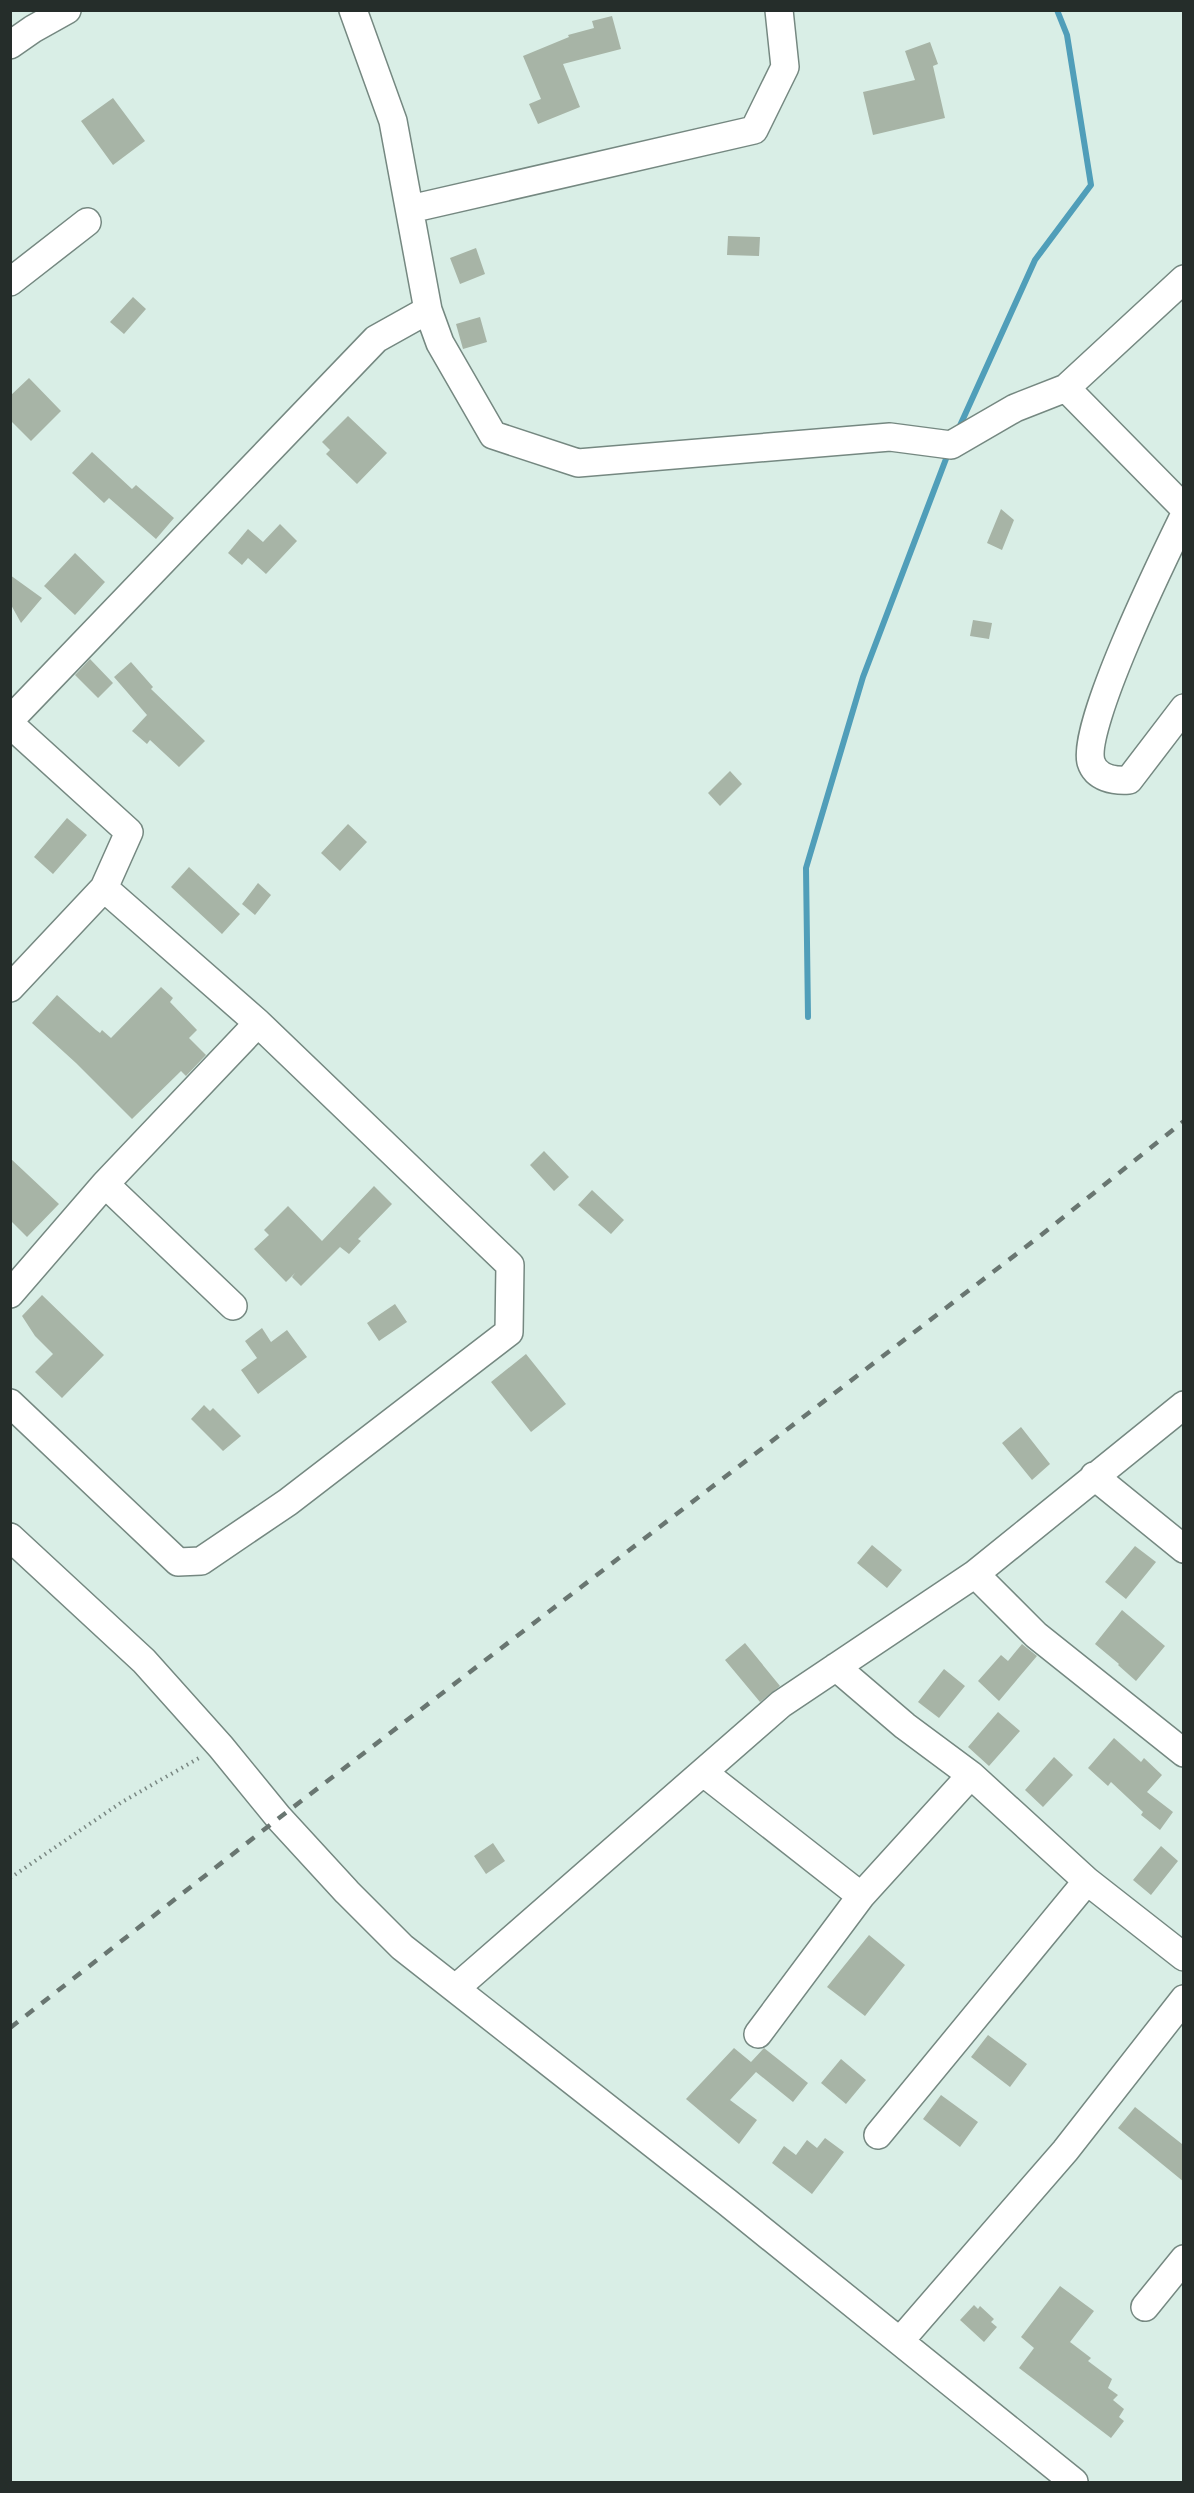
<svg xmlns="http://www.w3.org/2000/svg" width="1194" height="2493" font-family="Commissioner,sans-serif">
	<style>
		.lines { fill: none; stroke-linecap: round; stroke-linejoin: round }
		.stream { stroke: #509eb9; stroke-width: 6 }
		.building { fill: #a7b4a6 }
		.minor-casing { stroke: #758881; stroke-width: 30 }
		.path { stroke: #798782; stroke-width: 4; stroke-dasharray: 1.5 4.5; stroke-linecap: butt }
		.minor { stroke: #fff; stroke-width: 27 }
		.rail { stroke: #697671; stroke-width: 4.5; stroke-dasharray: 10 10; stroke-linecap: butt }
	</style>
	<rect width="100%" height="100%" fill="#d9eee6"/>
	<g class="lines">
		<!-- stream -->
		<path class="stream" d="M958,430L1035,260L1091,185L1067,35L1057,10
			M808,1017L806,868L863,677L949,451"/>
	</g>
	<!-- building -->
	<path class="building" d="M612,16L621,49L563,64L580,107L538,124L529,104L541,99L523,56L569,37L568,35L594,28L592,21Z
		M930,42L938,64L933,66L945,118L873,135L863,92L915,80L905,51Z
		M113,98L145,141L113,165L81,121Z
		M728,236L760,237L759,256L727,255Z
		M476,248L485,274L460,284L450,258Z
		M133,297L146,309L124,334L110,322Z
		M480,317L487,342L463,349L456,324Z
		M29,378L61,411L31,441L10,420V396Z
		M348,416L387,453L357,484L326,454L330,450L322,442Z
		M92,452L132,489L136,485L174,518L156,539L109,498L104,503L72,473Z
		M1001,509L1014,520L1002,550L987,543Z
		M280,524L297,541L266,574L248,558L242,565L228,553L248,529L263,542Z
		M75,553L105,582L75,615L44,586Z
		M10,575L42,598L21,623L10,603Z
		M973,620L992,623L989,639L970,636Z
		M90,659L113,683L98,698L75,675Z
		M131,662L153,687L151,689L205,741L179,767L150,740L147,744L132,731L147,715L114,677Z
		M730,771L742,784L720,806L708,793Z
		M67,818L87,835L53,874L34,857Z
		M348,824L367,842L340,871L321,853Z
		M189,867L240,914L222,934L171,887Z
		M258,883L271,895L255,915L242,904Z
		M161,987L173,998L170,1002L197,1030L189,1038L206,1055L186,1076L181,1071L132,1119L76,1063L32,1023L57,995L96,1030L100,1033L102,1030L111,1038Z
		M544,1151L569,1177L554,1191L530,1165Z
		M10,1158L59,1204L27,1237L10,1220Z
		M374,1186L392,1204L358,1239L361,1241L349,1254L340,1247L301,1286L292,1277L295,1273L286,1282L254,1249L269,1235L264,1230L288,1206L322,1241Z
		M592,1190L624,1220L611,1234L578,1205Z
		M42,1295L104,1355L62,1398L35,1372L53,1354L35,1336L22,1316Z
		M395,1304L407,1322L379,1341L367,1323Z
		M262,1328L271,1342L287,1330L307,1357L258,1394L241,1370L257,1358L245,1341Z
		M526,1354L566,1404L531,1432L491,1382Z
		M204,1405L210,1411L213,1408L241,1436L223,1451L191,1419Z
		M1021,1427L1050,1464L1032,1480L1002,1443Z
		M872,1545L902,1570L887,1588L857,1563Z
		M1135,1546L1156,1562L1126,1599L1105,1582Z
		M1122,1610L1165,1646L1136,1681L1118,1665L1119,1664L1095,1644Z
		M745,1643L780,1686L760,1702L725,1660Z
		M1022,1644L1037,1656L999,1701L978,1681L1001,1655L1008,1661Z
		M944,1669L965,1686L939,1718L918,1702Z
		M998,1712L1020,1731L989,1766L968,1747Z
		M1114,1738L1141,1762L1144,1758L1162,1775L1147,1792L1173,1812L1160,1830L1141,1815L1143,1812L1111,1782L1108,1786L1088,1768Z
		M1054,1757L1073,1775L1043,1807L1025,1790Z
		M493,1843L505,1861L486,1874L474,1856Z
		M1161,1846L1178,1861L1151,1895L1133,1880Z
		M869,1935L905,1965L865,2016L827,1987Z
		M988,2035L1027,2064L1010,2087L971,2057Z
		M734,2048L751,2062L764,2048L808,2083L793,2102L756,2072L730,2100L757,2120L739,2144L686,2099Z
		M841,2059L866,2080L846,2104L821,2083Z
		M941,2095L978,2122L960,2147L923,2119Z
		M1135,2107L1182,2144L1184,2142V2182L1118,2128Z
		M825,2138L844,2152L812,2194L772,2163L784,2146L796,2155L807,2140L817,2148Z
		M1060,2286L1094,2311L1070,2342L1091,2358L1088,2361L1112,2379L1108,2388L1118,2395L1113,2400L1124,2409L1119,2417L1124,2421L1111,2438L1019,2368L1034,2348L1021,2337Z
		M974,2305L978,2309L980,2306L994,2319L991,2322L997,2327L984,2342L960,2320Z"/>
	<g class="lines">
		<defs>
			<path id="minor" d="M353,10L393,121L428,310L440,343L493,435L578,463L890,437L951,445L1015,408L1066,388L1184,279
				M10,45L33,29L67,10
				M410,209L754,130L785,67L779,10
				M10,282L87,222
				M1066,388L1184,508
				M1184,516C1164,557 1081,726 1091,762C1096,778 1114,781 1129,780L1184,708
				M10,720L376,339L428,310
				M10,724L129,832L104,888L10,988
				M105,1184L233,1306
				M10,1294L105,1184L258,1023
				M10,1403L178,1562L201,1561L288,1502L509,1332L510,1265L258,1023L104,888
				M1184,1405L975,1574L1036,1635L1184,1753
				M1094,1476L1184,1549
				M10,1537L144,1661L221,1747L279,1818L347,1892L402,1947L727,2202L1074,2482
				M836,1667L905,1726L971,1775L1087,1881L1184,1957
				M704,1773L861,1896
				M456,1988L781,1704L975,1574
				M758,2034L861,1896L971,1775
				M878,2135L1087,1881
				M1145,2307L1184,2259
				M900,2341L1065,2151L1184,1999"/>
		</defs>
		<!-- minor casing -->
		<use href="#minor" class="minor-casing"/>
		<!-- path -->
		<path class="path" d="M10,1878L122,1802L199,1758"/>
		<!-- minor -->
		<use href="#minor" class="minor"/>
		<!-- rail -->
		<path class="rail" d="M10,2028L279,1818L1040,1236L1184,1121"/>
	</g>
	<!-- border -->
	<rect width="1194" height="2493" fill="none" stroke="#252d2a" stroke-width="24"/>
</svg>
